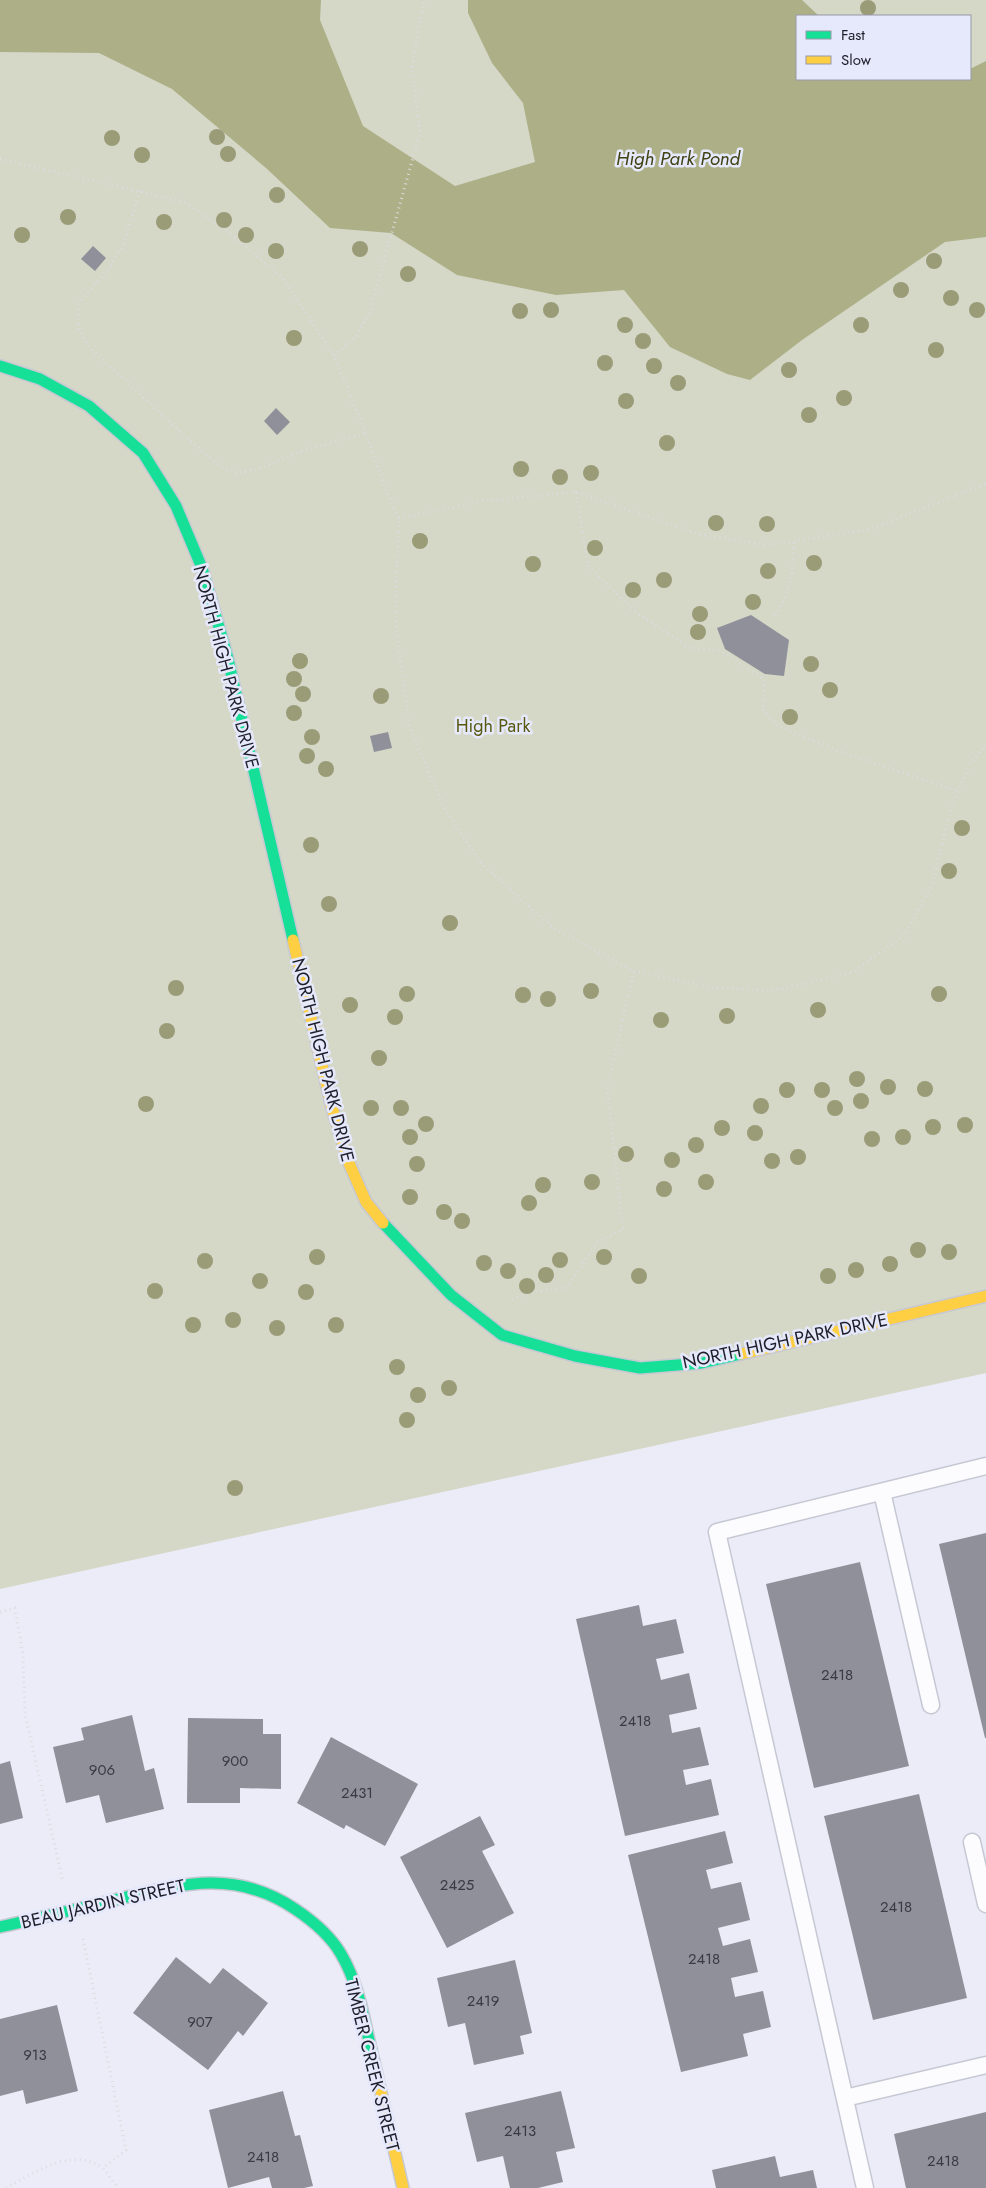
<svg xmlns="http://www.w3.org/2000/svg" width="986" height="2188" font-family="Jost,sans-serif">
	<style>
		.green { fill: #d5d7c7; fill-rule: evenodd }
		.water { fill: #adb087 }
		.building { fill: #8f909a }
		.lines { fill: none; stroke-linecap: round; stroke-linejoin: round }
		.lane-casing { stroke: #c6c8d3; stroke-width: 19 }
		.fast-casing { stroke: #c6c8d3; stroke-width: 14 }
		.slow-casing { stroke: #c6c8d3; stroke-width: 14 }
		.path { stroke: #dcdcdf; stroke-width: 3; stroke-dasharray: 1 4; stroke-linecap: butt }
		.lane { stroke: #fcfcfe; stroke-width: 16 }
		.fast { stroke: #16e098; stroke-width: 11 }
		.slow { stroke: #ffcf43; stroke-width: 11 }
		.tree { fill: #9a9b77 }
		.labels { text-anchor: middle; stroke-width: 5; stroke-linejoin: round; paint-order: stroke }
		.number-label { font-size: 15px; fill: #3a3a45 }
		.street-label { font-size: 18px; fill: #1d1e29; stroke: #e6e9fc }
		.park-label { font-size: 18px; fill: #58590f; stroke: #e6e9fc }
		.water-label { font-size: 19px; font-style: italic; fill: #414211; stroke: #e6e9fc }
	</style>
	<rect width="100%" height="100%" fill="#ebecf7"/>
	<!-- green -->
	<path class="green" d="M0,0H986V1373L0,1589ZM797,16H970V79H797Z"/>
	<!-- water -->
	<path class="water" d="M0,0H321L320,20L363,126L455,186L535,162L523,103L492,63L468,13V0H802L819,16H797V79H970V69L986,61V237L945,242L802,340L750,380L727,374L670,347L624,290L556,295L457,275L391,233L330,228L266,168L172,89L99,53L0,52Z"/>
	<!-- building -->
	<path class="building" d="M93,246L106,258L95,271L81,259Z
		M276,408L290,422L277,435L264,421Z
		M751,615L789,640L784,676L765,674L725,649L717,628Z
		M388,732L392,748L374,752L370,736Z
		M986,1533V1738H985L939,1544Z
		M860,1562L909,1766L814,1788L766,1584Z
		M639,1605L643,1626L676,1619L684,1653L656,1659L661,1680L689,1673L697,1709L669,1715L672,1733L700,1727L709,1765L683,1770L686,1785L711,1779L719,1815L625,1836L576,1619Z
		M132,1715L145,1771L154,1768L164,1809L106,1823L99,1795L66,1803L53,1747L84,1740L81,1728Z
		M188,1718L263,1719V1734H281V1789L240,1788V1803H187Z
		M331,1737L418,1784L385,1846L346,1825L344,1829L297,1803Z
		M10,1761L23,1818L0,1824V1764Z
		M919,1794L967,1998L873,2020L824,1816Z
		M480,1816L495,1845L482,1851L514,1913L447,1948L400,1857Z
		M725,1831L733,1863L706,1870L711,1889L741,1882L750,1920L718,1928L723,1946L750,1939L758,1972L731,1978L735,1997L763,1991L771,2027L743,2034L748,2056L681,2072L628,1855Z
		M176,1957L210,1984L223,1968L268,2003L243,2036L238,2031L208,2070L133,2013Z
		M515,1960L532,2033L520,2036L524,2054L474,2065L465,2023L448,2027L437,1978Z
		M57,2005L78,2091L26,2104L23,2090L0,2096V2019Z
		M283,2091L295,2136L300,2135L313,2186L304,2188H272L269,2177L228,2188L209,2110Z
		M561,2091L575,2148L556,2152L563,2182L538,2188H510L503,2156L477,2162L465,2113Z
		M986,2112V2188H906L894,2134Z
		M775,2156L780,2177L813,2170L817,2188H716L712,2170Z"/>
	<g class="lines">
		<defs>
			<path id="lane" d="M882,1492L931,1705
				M972,1842L986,1904
				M845,2098L986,2065
				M865,2188L717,1532L986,1466"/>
			<path id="fast" d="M0,366L40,379L89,406L143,453L176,506L202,568L227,655L293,940
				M383,1223L451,1295L502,1335L575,1356L640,1368L702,1363L741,1354
				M0,1927C37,1918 74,1910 110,1901C177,1885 233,1867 295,1909C313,1921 330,1935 341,1954C360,1986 365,2026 374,2062"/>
			<path id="slow" d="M293,940L331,1104L349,1163L366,1202L383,1223
				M741,1354L986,1296
				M374,2062L403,2188"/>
		</defs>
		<!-- lane casing -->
		<use href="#lane" class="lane-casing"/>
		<!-- fast casing -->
		<use href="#fast" class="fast-casing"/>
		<!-- slow casing -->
		<use href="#slow" class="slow-casing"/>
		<!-- path -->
		<path class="path" d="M0,159L184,202L223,228L283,278L334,356L363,426L389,498L399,518L395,616L409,724L444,808L482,864L553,928L634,971L607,1088L623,1229L598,1242L567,1287L532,1292L509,1301
			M140,191L123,244L111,265L79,303L78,326L88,346L186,437L222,468L239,473L261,468L300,452L365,433
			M334,356L357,335L369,314L420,133L412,66L424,0
			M576,492L588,566L638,614L690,648L721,651L764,679L763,710L778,726L839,751L958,791
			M399,518L483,501L576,492L698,534L766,545L867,530L986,484
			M775,615C792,589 793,571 794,541
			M634,971L710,987L772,991L853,972L905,935L932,885L950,812L969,765L986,745
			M0,1612L15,1608L23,1655L25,1714L63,1882
			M83,1939L126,2150L103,2168L118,2188
			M6,2188C34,2173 72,2146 103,2168"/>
		<!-- lane -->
		<use href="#lane" class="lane"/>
		<!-- fast -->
		<use href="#fast" class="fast"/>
		<!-- slow -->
		<use href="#slow" class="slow"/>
	</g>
	<!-- trees -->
	<g class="tree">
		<circle cx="868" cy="8" r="8"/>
		<circle cx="217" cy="137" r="8"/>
		<circle cx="112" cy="138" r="8"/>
		<circle cx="228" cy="154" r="8"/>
		<circle cx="142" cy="155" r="8"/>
		<circle cx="277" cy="195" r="8"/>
		<circle cx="68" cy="217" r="8"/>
		<circle cx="224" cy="220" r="8"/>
		<circle cx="164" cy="222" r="8"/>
		<circle cx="22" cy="235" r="8"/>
		<circle cx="246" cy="235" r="8"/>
		<circle cx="360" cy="249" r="8"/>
		<circle cx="276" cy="251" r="8"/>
		<circle cx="934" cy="261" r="8"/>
		<circle cx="408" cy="274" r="8"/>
		<circle cx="901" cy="290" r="8"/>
		<circle cx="951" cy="298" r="8"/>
		<circle cx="551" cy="310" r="8"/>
		<circle cx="977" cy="310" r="8"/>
		<circle cx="520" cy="311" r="8"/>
		<circle cx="625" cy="325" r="8"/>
		<circle cx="861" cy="325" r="8"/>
		<circle cx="294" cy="338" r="8"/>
		<circle cx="643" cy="341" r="8"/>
		<circle cx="936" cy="350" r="8"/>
		<circle cx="605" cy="363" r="8"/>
		<circle cx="654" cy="366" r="8"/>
		<circle cx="789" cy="370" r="8"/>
		<circle cx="678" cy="383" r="8"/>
		<circle cx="844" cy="398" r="8"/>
		<circle cx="626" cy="401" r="8"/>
		<circle cx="809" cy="415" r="8"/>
		<circle cx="667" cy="443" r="8"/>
		<circle cx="521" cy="469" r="8"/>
		<circle cx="591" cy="473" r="8"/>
		<circle cx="560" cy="477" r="8"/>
		<circle cx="716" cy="523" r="8"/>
		<circle cx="767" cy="524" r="8"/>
		<circle cx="420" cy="541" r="8"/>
		<circle cx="595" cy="548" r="8"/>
		<circle cx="814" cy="563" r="8"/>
		<circle cx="533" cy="564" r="8"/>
		<circle cx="768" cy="571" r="8"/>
		<circle cx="664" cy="580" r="8"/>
		<circle cx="633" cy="590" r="8"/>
		<circle cx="753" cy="602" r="8"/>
		<circle cx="700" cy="614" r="8"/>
		<circle cx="698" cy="632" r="8"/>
		<circle cx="300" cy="661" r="8"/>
		<circle cx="811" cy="664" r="8"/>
		<circle cx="294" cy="679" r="8"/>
		<circle cx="830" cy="690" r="8"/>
		<circle cx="303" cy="694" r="8"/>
		<circle cx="381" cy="696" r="8"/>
		<circle cx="294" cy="713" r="8"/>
		<circle cx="790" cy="717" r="8"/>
		<circle cx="312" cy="737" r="8"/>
		<circle cx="307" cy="756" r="8"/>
		<circle cx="326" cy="769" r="8"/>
		<circle cx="962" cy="828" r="8"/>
		<circle cx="311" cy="845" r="8"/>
		<circle cx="949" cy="871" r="8"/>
		<circle cx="329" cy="904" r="8"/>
		<circle cx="450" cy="923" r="8"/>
		<circle cx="176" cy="988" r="8"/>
		<circle cx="591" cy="991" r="8"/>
		<circle cx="407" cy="994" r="8"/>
		<circle cx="939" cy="994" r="8"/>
		<circle cx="523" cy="995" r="8"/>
		<circle cx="548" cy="999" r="8"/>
		<circle cx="350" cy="1005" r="8"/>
		<circle cx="818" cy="1010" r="8"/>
		<circle cx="727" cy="1016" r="8"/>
		<circle cx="395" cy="1017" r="8"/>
		<circle cx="661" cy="1020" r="8"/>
		<circle cx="167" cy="1031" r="8"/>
		<circle cx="379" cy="1058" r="8"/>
		<circle cx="857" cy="1079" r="8"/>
		<circle cx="888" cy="1087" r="8"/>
		<circle cx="925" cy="1089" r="8"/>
		<circle cx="787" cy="1090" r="8"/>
		<circle cx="822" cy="1090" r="8"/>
		<circle cx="861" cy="1101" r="8"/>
		<circle cx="146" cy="1104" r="8"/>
		<circle cx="761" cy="1106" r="8"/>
		<circle cx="371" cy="1108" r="8"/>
		<circle cx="401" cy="1108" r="8"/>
		<circle cx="835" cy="1108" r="8"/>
		<circle cx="426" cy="1124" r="8"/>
		<circle cx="965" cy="1125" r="8"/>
		<circle cx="933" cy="1127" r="8"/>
		<circle cx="722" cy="1128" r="8"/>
		<circle cx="755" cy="1133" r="8"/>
		<circle cx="410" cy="1137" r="8"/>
		<circle cx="903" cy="1137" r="8"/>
		<circle cx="872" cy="1139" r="8"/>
		<circle cx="696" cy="1145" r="8"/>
		<circle cx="626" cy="1154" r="8"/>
		<circle cx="798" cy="1157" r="8"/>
		<circle cx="672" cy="1160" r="8"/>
		<circle cx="772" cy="1161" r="8"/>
		<circle cx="417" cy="1164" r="8"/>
		<circle cx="592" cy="1182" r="8"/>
		<circle cx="706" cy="1182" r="8"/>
		<circle cx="543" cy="1185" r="8"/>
		<circle cx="664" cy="1189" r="8"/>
		<circle cx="410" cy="1197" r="8"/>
		<circle cx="529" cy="1203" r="8"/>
		<circle cx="444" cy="1212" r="8"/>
		<circle cx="462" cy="1221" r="8"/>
		<circle cx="918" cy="1250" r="8"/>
		<circle cx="949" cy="1252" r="8"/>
		<circle cx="317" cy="1257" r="8"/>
		<circle cx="604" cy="1257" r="8"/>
		<circle cx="560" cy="1260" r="8"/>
		<circle cx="205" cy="1261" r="8"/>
		<circle cx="484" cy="1263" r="8"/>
		<circle cx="890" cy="1264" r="8"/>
		<circle cx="856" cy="1270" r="8"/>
		<circle cx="508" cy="1271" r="8"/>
		<circle cx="546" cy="1275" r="8"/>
		<circle cx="639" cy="1276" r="8"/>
		<circle cx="828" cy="1276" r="8"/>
		<circle cx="260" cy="1281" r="8"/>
		<circle cx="527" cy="1286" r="8"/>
		<circle cx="155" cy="1291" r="8"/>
		<circle cx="306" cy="1292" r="8"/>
		<circle cx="233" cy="1320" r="8"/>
		<circle cx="193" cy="1325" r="8"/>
		<circle cx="336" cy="1325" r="8"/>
		<circle cx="277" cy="1328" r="8"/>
		<circle cx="397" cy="1367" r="8"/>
		<circle cx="449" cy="1388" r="8"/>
		<circle cx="418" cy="1395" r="8"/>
		<circle cx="407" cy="1420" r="8"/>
		<circle cx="235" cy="1488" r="8"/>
	</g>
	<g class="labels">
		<!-- number labels -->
		<g class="number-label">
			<text x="837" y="1680">2418</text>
			<text x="635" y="1726">2418</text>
			<text x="235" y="1766">900</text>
			<text x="102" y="1775">906</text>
			<text x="357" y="1798">2431</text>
			<text x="457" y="1890">2425</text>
			<text x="896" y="1912">2418</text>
			<text x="704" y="1964">2418</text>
			<text x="483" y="2006">2419</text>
			<text x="200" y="2027">907</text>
			<text x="35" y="2060">913</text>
			<text x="520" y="2136">2413</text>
			<text x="263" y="2162">2418</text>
			<text x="943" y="2166">2418</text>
		</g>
		<!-- street labels -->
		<g class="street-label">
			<text transform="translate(226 667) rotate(75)" y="6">NORTH HIGH PARK DRIVE</text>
			<text transform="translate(323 1060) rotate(76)" y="6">NORTH HIGH PARK DRIVE</text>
			<text transform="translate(785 1341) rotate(-12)" y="6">NORTH HIGH PARK DRIVE</text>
			<text transform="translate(103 1904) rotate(-13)" y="6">BEAU JARDIN STREET</text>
			<text transform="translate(372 2065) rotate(76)" y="6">TIMBER CREEK STREET</text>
		</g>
		<!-- park labels -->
		<g class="park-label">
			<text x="493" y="732">High Park</text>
		</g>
		<!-- water labels -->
		<g class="water-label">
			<text x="678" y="165">High Park Pond</text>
		</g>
	</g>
	<!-- legend -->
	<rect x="796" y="15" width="175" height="65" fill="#e6e9fc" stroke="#9698a8"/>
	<rect x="806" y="31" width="25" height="8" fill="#16e098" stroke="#9698a8"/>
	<text x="841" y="40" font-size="15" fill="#1d1e29">Fast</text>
	<rect x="806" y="56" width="25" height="8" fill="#ffcf43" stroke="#9698a8"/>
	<text x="841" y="65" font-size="15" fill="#1d1e29">Slow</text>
</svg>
